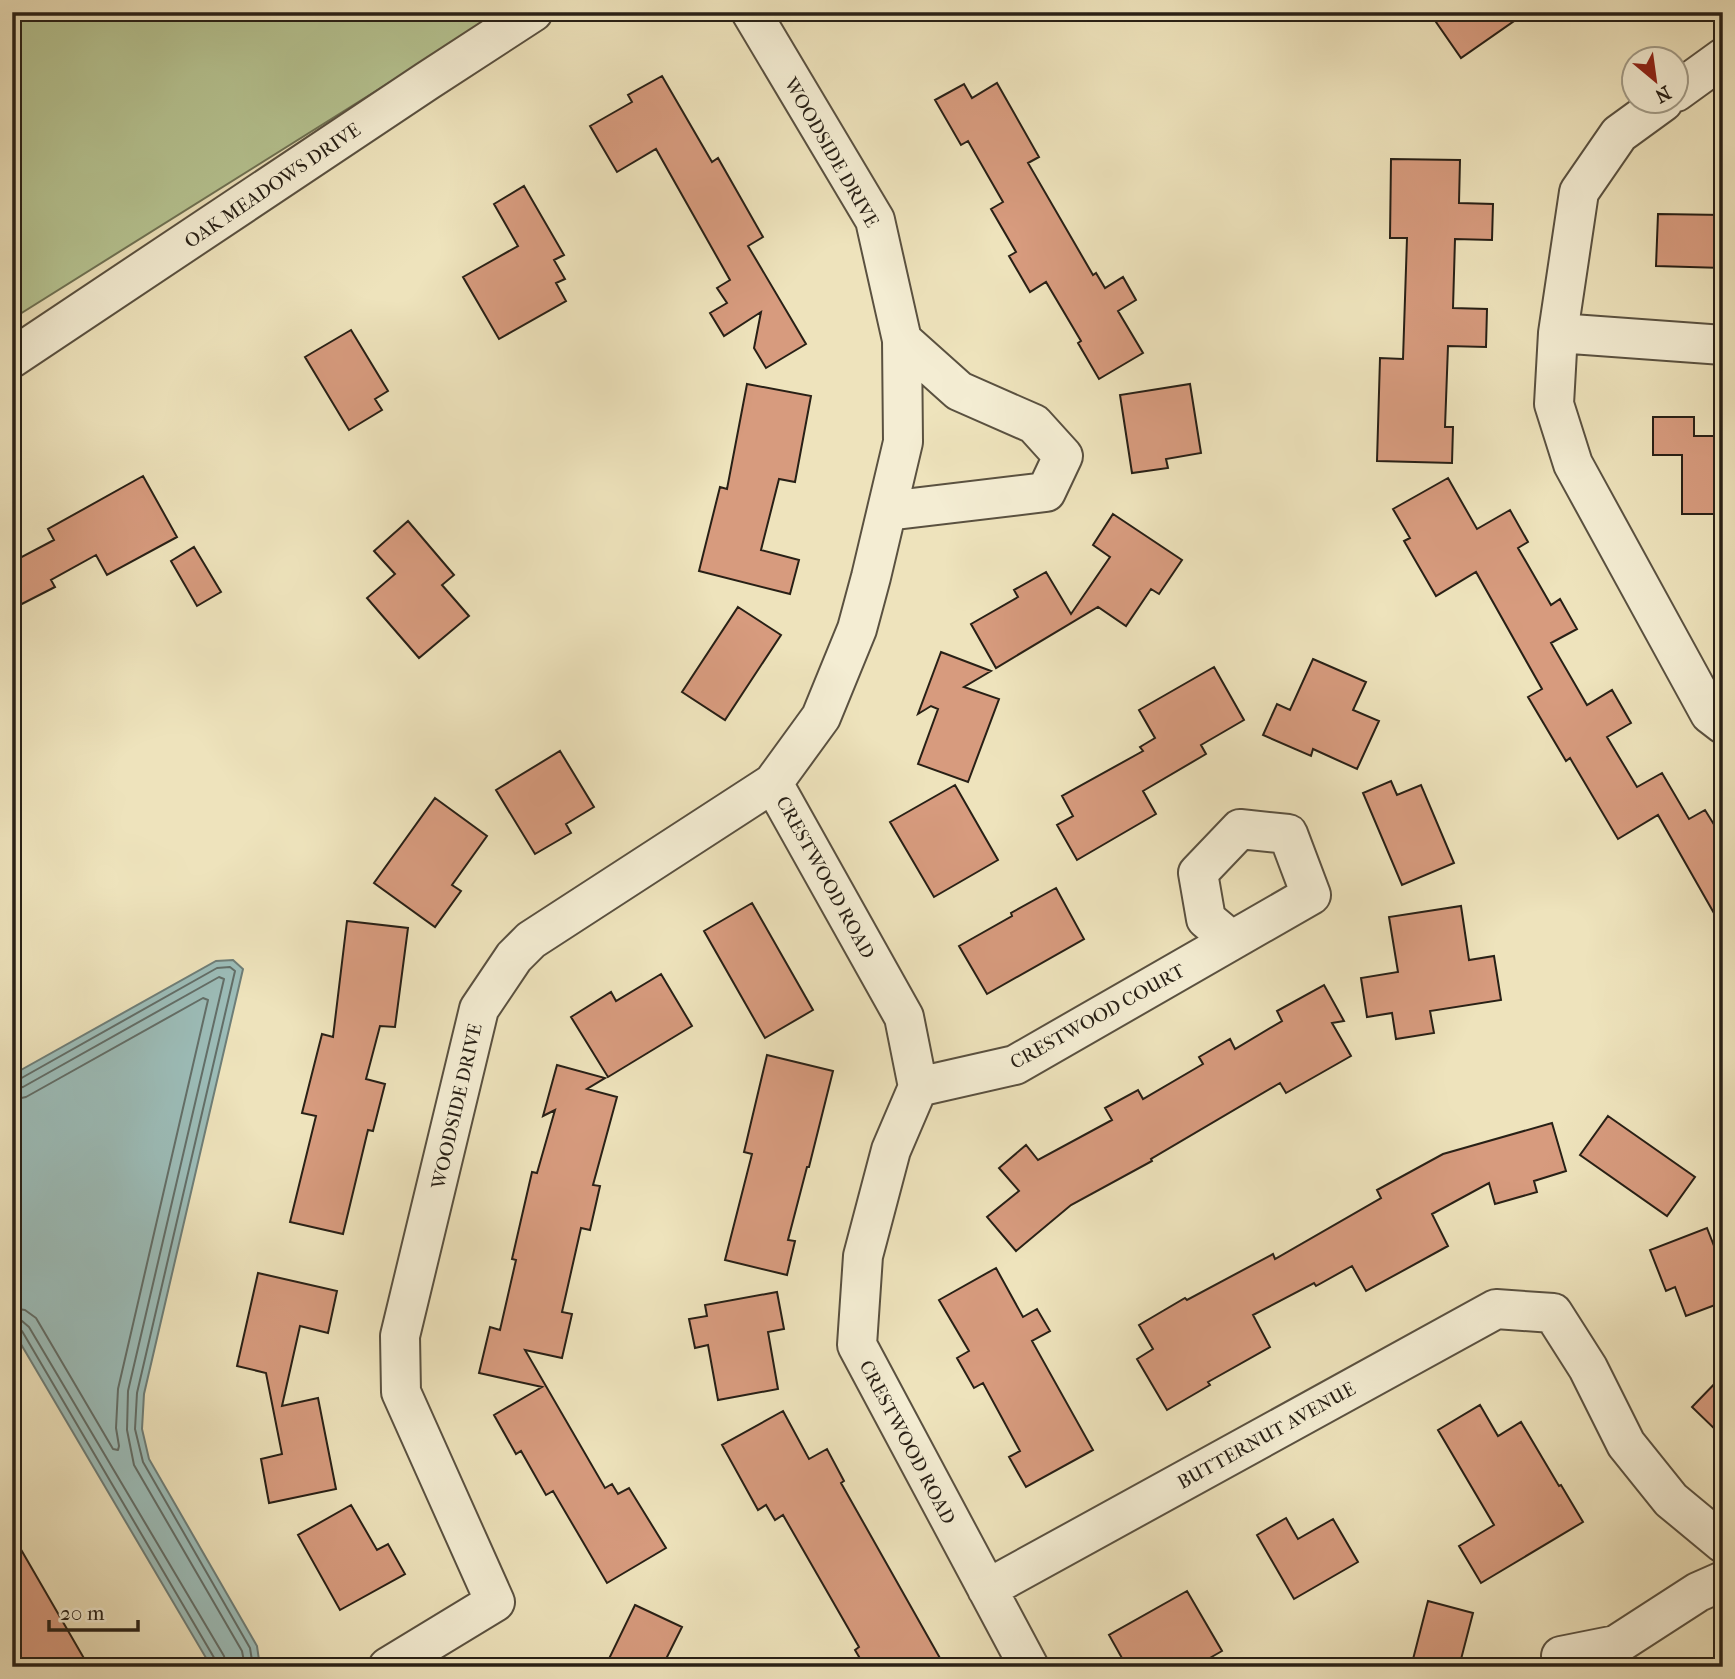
<svg xmlns="http://www.w3.org/2000/svg" width="1735" height="1679" font-family="'IM FELL French Canon',serif">
	<style>
		.green { fill: #b6c492; stroke: #6f7254; stroke-width: 2 }
		.water { fill: #9cbdb9; stroke: #6e7e78; stroke-width: 2 }
		.lines { fill: none; stroke-linecap: round; stroke-linejoin: round }
		.shore { stroke: #626e68; stroke-width: 2 }
		.building { fill: #d79b7e; stroke: #282016; stroke-width: 2 }
		.minor-casing { stroke: #5a5140; stroke-width: 42 }
		.minor { stroke: #f4edd3; stroke-width: 38 }
		.labels { text-anchor: middle; stroke-width: 7; stroke-linejoin: round; paint-order: stroke }
		.street-label { font-size: 19px; fill: #282016; stroke: #f4edd3 }
	</style>
	<rect width="100%" height="100%" fill="#eee3bc"/>
	<filter id="stains"><feTurbulence type="fractalNoise" baseFrequency=".00286" numOctaves="4"/><feColorMatrix values="0 0 0 0 .2 0 0 0 0 .09 0 0 0 0 .02 0 0 0 .5 -.17"/></filter>
	<radialGradient id="worn" r=".72"><stop offset=".6" stop-color="#630" stop-opacity="0"/><stop offset="1" stop-color="#630" stop-opacity=".3"/></radialGradient>
	<!-- green -->
	<path class="green" d="M12,12H502L12,319Z"/>
	<!-- water -->
	<path class="water" d="M233,960L243,969L144,1394L142,1429L149,1459L257,1646L260,1667H213L209,1663L12,1329V1075L216,961Z"/>
	<g class="lines">
		<!-- shore -->
		<path class="shore" d="M12,1080H18L217,968L230,967L235,971L137,1393L135,1429L143,1462L250,1648L253,1667
			M12,1089L23,1087L219,977L224,979L128,1391L127,1430L134,1465L242,1651L245,1667
			M12,1100L26,1097L203,998L208,1000L118,1389L116,1428L119,1446L118,1450L113,1449L36,1318L25,1310L12,1308
			M12,1318L22,1321L29,1327L224,1656L226,1667
			M12,1327L17,1328L22,1331L216,1661L217,1667"/>
	</g>
	<!-- building -->
	<path class="building" d="M1451,12H1527L1461,58L1436,22Z
		M662,76L712,162L718,158L763,237L748,246L806,344L766,368L754,348L761,312L724,336L710,313L727,303L717,288L730,280L656,149L617,172L590,126L632,102L628,95Z
		M997,83L1039,157L1028,163L1093,275L1096,273L1105,288L1123,277L1136,300L1118,311L1143,353L1099,379L1078,343L1081,341L1046,282L1030,292L1009,256L1016,252L991,209L1003,202L968,141L961,145L935,100L964,84L972,98Z
		M1391,159L1460,160L1459,203L1493,204L1492,240L1455,239L1453,308L1487,309L1486,347L1448,346L1445,427H1453L1452,463L1377,461L1380,358L1403,359L1407,238H1390Z
		M524,186L564,255L554,260L565,279L556,283L566,301L499,339L463,277L518,246L494,204Z
		M1658,214L1723,215V268L1656,266Z
		M351,330L388,391L375,399L382,410L349,430L305,357Z
		M747,384L811,396L795,482L779,479L761,550L799,560L790,594L699,571L720,487L727,489Z
		M1190,384L1201,453L1166,459L1168,468L1132,473L1120,395Z
		M1653,417H1694V436H1723V514H1682V455H1653Z
		M143,476L177,537L107,575L96,555L51,580L55,587L12,609V562L54,540L48,529Z
		M1448,478L1477,529L1510,510L1528,542L1518,548L1551,605L1560,599L1577,629L1551,643L1587,705L1612,690L1631,723L1607,737L1637,787L1662,773L1689,819L1705,810L1723,839V929L1658,815L1618,839L1570,758L1566,761L1528,697L1542,689L1476,572L1436,596L1404,541L1410,538L1393,509Z
		M1113,514L1182,560L1159,594L1151,589L1126,626L1098,607L996,668L971,624L1018,597L1014,590L1046,572L1071,614L1110,557L1093,545Z
		M408,521L454,575L442,585L469,616L419,658L367,598L395,574L374,551Z
		M194,547L221,592L197,606L171,561Z
		M738,607L781,635L725,720L682,692Z
		M941,652L991,671L964,687L999,699L968,782L918,764L938,709L931,706L918,714Z
		M1313,659L1366,682L1353,710L1379,721L1357,769L1313,749L1311,756L1263,735L1277,704L1290,710Z
		M1214,667L1244,720L1201,745L1206,754L1143,791L1156,814L1077,860L1057,825L1073,816L1062,796L1143,751L1140,747L1155,738L1139,710Z
		M560,751L594,807L566,824L571,833L535,854L496,790Z
		M1391,781L1397,795L1421,785L1454,863L1402,885L1363,793Z
		M955,785L998,860L934,897L890,822Z
		M435,798L487,836L452,885L461,891L435,927L374,883Z
		M1056,888L1084,939L987,994L959,946L1012,916L1011,913Z
		M752,903L813,1010L765,1038L704,931Z
		M1461,906L1469,960L1494,956L1501,1000L1430,1011L1434,1033L1396,1039L1392,1013L1367,1017L1361,978L1398,972L1389,917Z
		M347,921L408,928L395,1027L380,1026L366,1079L385,1084L373,1131L368,1130L343,1234L290,1222L316,1116L302,1113L322,1034L333,1037Z
		M661,974L692,1026L608,1077L571,1017L611,992L616,1001Z
		M1324,985L1344,1021L1332,1023L1351,1056L1286,1093L1280,1083L1151,1159L1152,1161L1071,1205L1016,1251L987,1217L1019,1191L999,1168L1026,1145L1038,1160L1112,1120L1105,1108L1138,1090L1143,1099L1203,1064L1199,1057L1230,1039L1235,1049L1282,1021L1277,1011Z
		M767,1055L833,1071L809,1167H807L788,1240L795,1241L787,1275L725,1260L752,1154L744,1152Z
		M557,1065L605,1078L587,1089L617,1097L593,1185L600,1186L590,1230L581,1228L562,1312L572,1314L562,1358L525,1350L605,1488L612,1484L618,1494L629,1488L666,1548L607,1583L553,1491L546,1495L521,1451L516,1454L494,1415L542,1387L479,1373L490,1327L500,1330L516,1260L512,1259L532,1172L537,1173L555,1110L543,1116Z
		M1608,1116L1695,1177L1667,1216L1580,1155Z
		M1552,1123L1566,1171L1534,1181L1537,1192L1495,1204L1489,1183L1432,1214L1448,1246L1366,1291L1352,1266L1316,1286L1314,1283L1253,1315L1270,1347L1208,1382L1210,1385L1167,1410L1137,1359L1153,1349L1139,1325L1185,1298L1187,1300L1273,1254L1275,1259L1381,1198L1377,1190L1443,1154Z
		M1707,1228L1723,1269V1302L1686,1316L1675,1287L1666,1291L1650,1250Z
		M996,1268L1023,1317L1037,1309L1050,1331L1032,1341L1093,1450L1026,1487L1009,1457L1020,1451L983,1383L974,1388L957,1358L969,1351L939,1300Z
		M258,1273L337,1291L328,1333L300,1326L282,1406L318,1398L336,1489L269,1503L261,1459L282,1454L266,1373L237,1366Z
		M777,1292L784,1329L768,1332L778,1389L718,1400L708,1345L695,1348L689,1319L707,1316L705,1305Z
		M1723,1375V1437L1692,1407Z
		M1480,1405L1498,1436L1521,1422L1559,1486L1561,1485L1583,1522L1481,1583L1459,1546L1494,1525L1438,1430Z
		M783,1411L809,1459L827,1449L844,1481L841,1483L945,1667H865L855,1650L859,1647L783,1515L775,1520L766,1505L758,1510L722,1445Z
		M351,1505L377,1550L388,1544L405,1574L340,1610L298,1535Z
		M1286,1518L1298,1539L1333,1519L1358,1562L1294,1599L1257,1535Z
		M12,1534L89,1667H25L12,1644Z
		M1187,1591L1222,1651L1194,1667H1127L1109,1635Z
		M1428,1601L1473,1613L1459,1667H1411Z
		M635,1605L682,1627L662,1667H605Z"/>
	<g class="lines">
		<defs>
			<path id="minor" d="M1676,92L1723,58
				M1663,102L1619,134L1579,192L1558,333L1554,404L1573,464L1710,714L1723,724
				M1558,333L1723,345
				M12,358L427,81L533,12
				M887,511L1046,492L1063,456L1034,424L959,391L902,340
				M773,783L904,1017L918,1087L891,1150L863,1256L857,1345L1029,1667
				M918,1087L1015,1065L1311,895L1288,834L1240,829L1198,873L1206,919L1231,940
				M987,1589L1496,1309L1553,1313L1588,1368L1626,1444L1671,1500L1723,1543
				M1561,1656L1616,1645L1698,1592L1723,1581
				M388,1667L495,1602L401,1392L400,1336L479,1009L514,957L531,940L773,783L821,717L857,629L871,577L903,442L902,340L875,220L751,12"/>
		</defs>
		<!-- minor casing -->
		<use href="#minor" class="minor-casing"/>
		<!-- minor -->
		<use href="#minor" class="minor"/>
	</g>
	<g class="labels">
		<!-- street labels -->
		<g class="street-label">
			<text transform="translate(832 152) rotate(60)" y="7">WOODSIDE DRIVE</text>
			<text transform="translate(272 185) rotate(-34)" y="7">OAK MEADOWS DRIVE</text>
			<text transform="translate(826 877) rotate(61)" y="7">CRESTWOOD ROAD</text>
			<text transform="translate(1097 1016) rotate(-29)" y="7">CRESTWOOD COURT</text>
			<text transform="translate(456 1106) rotate(-77)" y="7">WOODSIDE DRIVE</text>
			<text transform="translate(1266 1435) rotate(-29)" y="7">BUTTERNUT AVENUE</text>
			<text transform="translate(908 1442) rotate(62)" y="7">CRESTWOOD ROAD</text>
		</g>
	</g>
	<!-- margin -->
	<rect width="1735" height="1679" fill="none" stroke="#eee3bc" stroke-width="42"/>
	<rect x="14" y="14" width="1707" height="1651" fill="none" stroke="#282016" stroke-width="3.5"/>
	<rect x="21" y="21" width="1693" height="1637" fill="none" stroke="#282016" stroke-width="2"/>
	<!-- north arrow -->
	<g transform="translate(1655 80) rotate(151)"><circle r="33" fill="#f4edd3" stroke="#a29b87" stroke-width="2"/>
	<path d="M0-5L12 26L0 18L-12 26Z" fill="#8f2418"/>
	<text y="-10" font-size="19" font-weight="bold" text-anchor="middle" fill="#282016">N</text>
	</g>
	<!-- scale -->
	<path d="M49 1620v10h89v-10" fill="none" stroke="#282016" stroke-width="3.5"/>
	<text x="60" y="1620" font-size="21" fill="#282016" stroke="#f4edd3" stroke-width="5" paint-order="stroke">20 m</text>
	<rect width="100%" height="100%" filter="url(#stains)"/>
	<rect width="100%" height="100%" fill="url(#worn)"/>
</svg>
